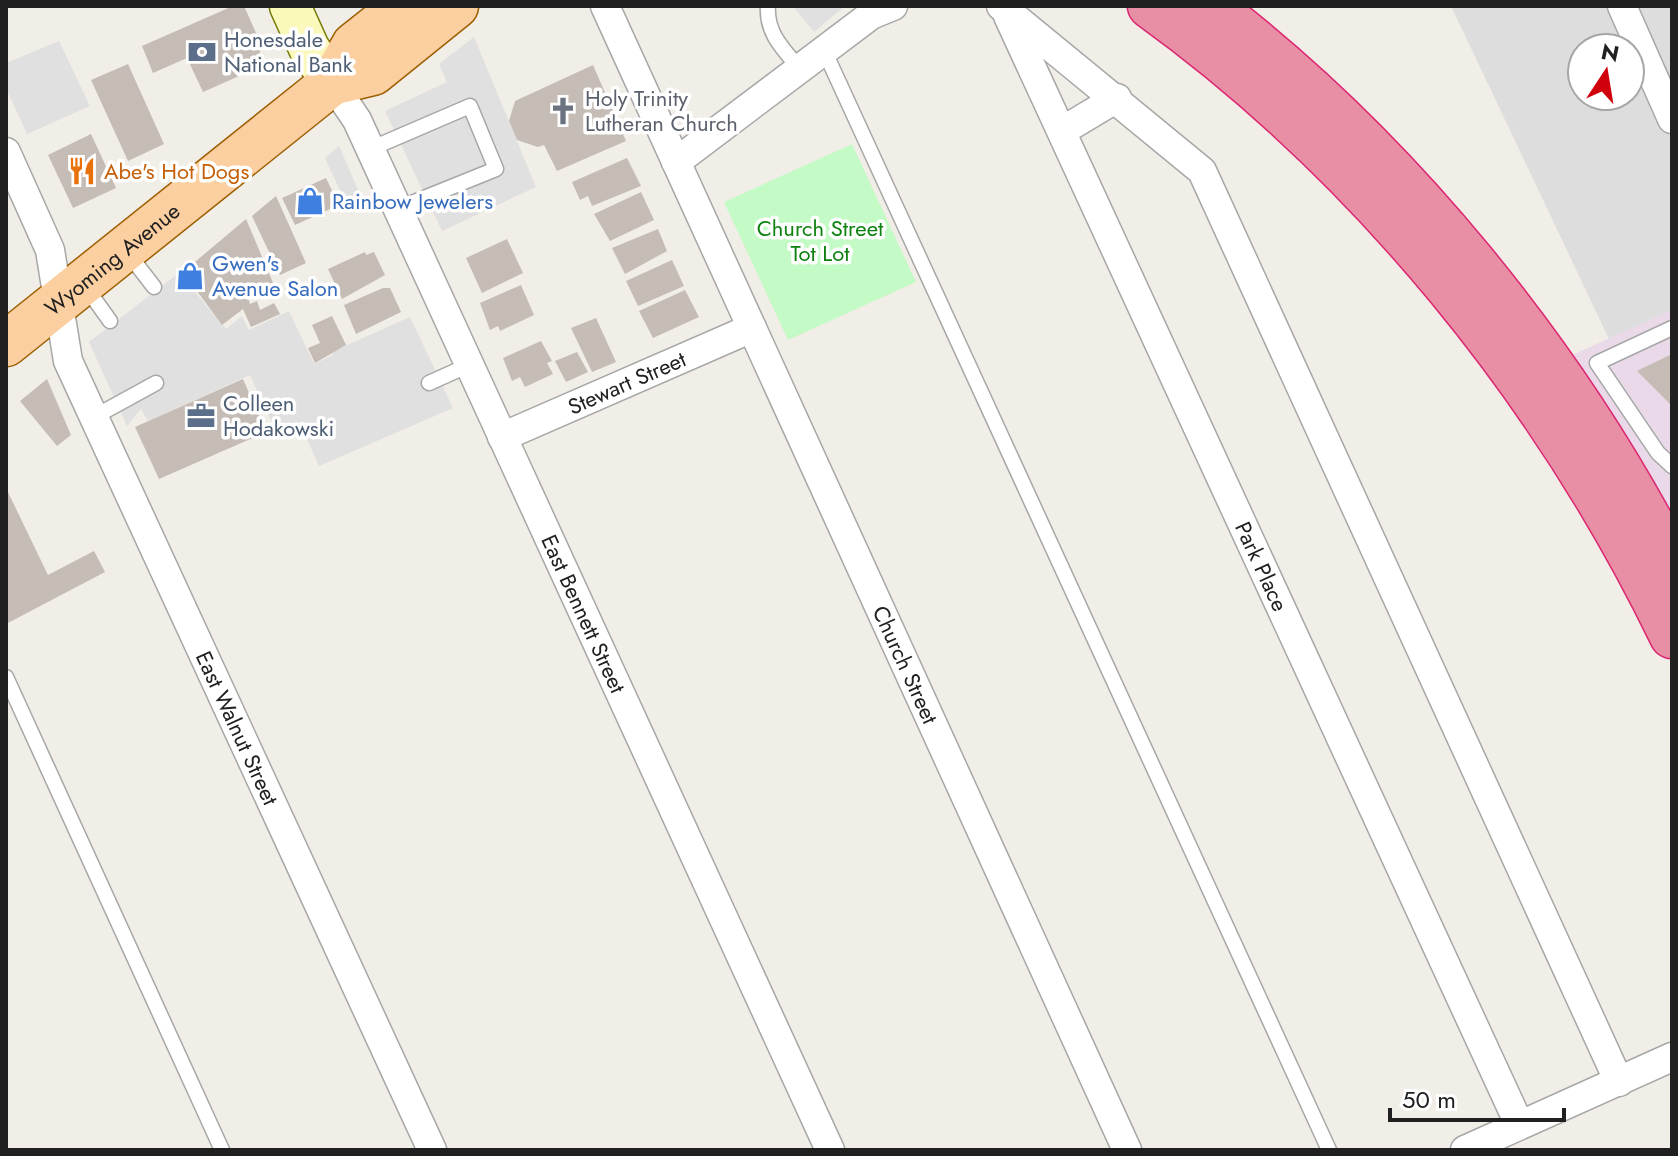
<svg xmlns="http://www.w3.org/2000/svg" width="1678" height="1156" font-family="Jost,sans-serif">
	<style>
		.residential { fill: #dedddd; fill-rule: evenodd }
		.industrial { fill: #ead9e8 }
		.park { fill: #c4fac5 }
		.parking { fill: #e0e0e0 }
		.building { fill: #c5bcb6 }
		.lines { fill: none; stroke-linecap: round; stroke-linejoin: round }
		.lane-casing { stroke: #a7a7a7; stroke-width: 17 }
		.street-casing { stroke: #a7a7a7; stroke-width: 31 }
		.secondary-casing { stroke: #747a05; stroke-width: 43 }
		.primary-casing { stroke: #9c5f00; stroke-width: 47 }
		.highway-casing { stroke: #dc2670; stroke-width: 47 }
		.lane { stroke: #fff; stroke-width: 14 }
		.street { stroke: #fff; stroke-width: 28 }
		.secondary { stroke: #faf9bb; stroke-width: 40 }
		.primary { stroke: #fccfa0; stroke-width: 44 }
		.highway { stroke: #e88fa5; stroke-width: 44 }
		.labels { text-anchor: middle; stroke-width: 7; stroke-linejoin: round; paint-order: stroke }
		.service-label { font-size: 22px; fill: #4e5e75; stroke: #fff; text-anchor: start }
		.worship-label { font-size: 22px; fill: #5b616d; stroke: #fff; text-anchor: start }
		.food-label { font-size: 22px; fill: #c56008; stroke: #fff; text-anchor: start }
		.shop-label { font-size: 22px; fill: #366cbe; stroke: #fff; text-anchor: start }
		.park-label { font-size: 22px; fill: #0b810e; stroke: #fff }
		.street-label { font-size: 22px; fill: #202020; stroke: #fff }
	</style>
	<rect width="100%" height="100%" fill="#f1ede7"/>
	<!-- residential -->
	<path class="residential" d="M1451,6H1672V310L1609,339ZM1582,48H1630V96H1582Z"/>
	<!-- industrial -->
	<path class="industrial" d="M1672,310V527L1568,357Z"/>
	<!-- park -->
	<path class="park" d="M852,144L916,282L788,340L724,202Z"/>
	<!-- parking -->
	<path class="parking" d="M793,6H845L814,32Z
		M474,37L536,187L442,231L385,111L447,82L439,64Z
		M59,41L90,106L27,134L6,88V63Z
		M339,146L366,208L351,214L325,158Z
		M179,273L226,329L242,316L249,330L289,311L314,364L333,355L332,352L410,317L453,408L319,466L302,428L279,437L250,375L148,421L141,409L127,426L89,342Z"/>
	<!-- building -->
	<path class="building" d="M233,6H244L262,46L255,69L203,92L187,58L153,73L142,46Z
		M128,64L164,144L128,161L91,80Z
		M593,65L626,141L557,171L544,145L538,147L517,140L509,121L515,101Z
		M91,134L116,188L73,208L48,155Z
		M627,158L641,186L592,206L588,196L580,200L572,182Z
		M326,178L339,205L295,225L282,198Z
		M641,192L654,220L610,241L594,214Z
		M276,196L306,263L280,275L252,216Z
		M246,219L274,285L248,297L250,304L257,301L260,310L274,303L280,314L251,327L243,309L222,325L183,272Z
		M658,229L667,251L625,274L612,248Z
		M507,239L523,273L482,293L466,258Z
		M365,252L366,255L374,252L385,275L342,299L328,269Z
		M672,260L684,286L638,306L626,281Z
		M521,285L534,315L500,331L498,326L490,330L480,303Z
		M383,288H390L401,312L356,334L344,305Z
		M685,290L699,317L653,338L639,311Z
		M332,316L346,345L315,363L308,348L320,343L312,325Z
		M596,318L616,362L592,372L571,328Z
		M541,341L552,361L547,363L553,374L525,387L520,377L512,381L503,358Z
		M577,352L588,372L566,382L555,361Z
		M1672,354V406L1637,371Z
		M47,379L71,435L57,446L20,401Z
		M243,379L266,432L159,479L135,427Z
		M6,488L48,575L94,551L105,572L6,624Z"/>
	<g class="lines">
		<defs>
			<path id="lane" d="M768,6C766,33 783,49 800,69
				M824,50L1329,1150
				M370,149L470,106L496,169L397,209
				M127,252L154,287
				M85,286L110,321
				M1672,328L1597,363L1658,453L1672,466
				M429,383L469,365
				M94,417L156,383
				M6,677L222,1150"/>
			<g id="street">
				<path id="s1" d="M605,6L1127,1150"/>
				<path d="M1001,6L1202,171L1619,1082"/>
				<path d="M1622,6L1672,119"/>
				<path id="s2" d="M1008,16L1519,1124"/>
				<path id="s3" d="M332,83L357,120L830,1150"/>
				<path d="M1062,131L1117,98"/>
				<path id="s4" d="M6,152L50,250L68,361L432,1150"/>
				<path d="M676,162L871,15L893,6"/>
				<path id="s5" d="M502,437L752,328"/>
				<path d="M1465,1150L1672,1057"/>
			</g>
			<path id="secondary" d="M290,6L309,48L332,83"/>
			<g id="primary">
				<path d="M332,83L373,73L456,6"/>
				<path id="s6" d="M6,344L332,83L354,45L403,6"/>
			</g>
			<path id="highway" d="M1150,6C1370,165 1554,392 1672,636
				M1211,6C1398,149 1564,353 1672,562"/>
		</defs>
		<!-- lane casing -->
		<use href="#lane" class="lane-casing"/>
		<!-- street casing -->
		<use href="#street" class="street-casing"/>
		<!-- secondary casing -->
		<use href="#secondary" class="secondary-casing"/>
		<!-- primary casing -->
		<use href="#primary" class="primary-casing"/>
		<!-- highway casing -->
		<use href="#highway" class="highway-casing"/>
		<!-- lane -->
		<use href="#lane" class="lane"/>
		<!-- street -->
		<use href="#street" class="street"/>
		<!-- secondary -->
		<use href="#secondary" class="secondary"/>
		<!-- primary -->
		<use href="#primary" class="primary"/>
		<!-- highway -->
		<use href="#highway" class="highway"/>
	</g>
	<!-- icons -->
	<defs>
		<symbol id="bank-bare" viewBox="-9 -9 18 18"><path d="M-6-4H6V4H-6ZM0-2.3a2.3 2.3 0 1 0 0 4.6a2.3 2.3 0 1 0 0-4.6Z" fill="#5c6f8a" stroke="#fff" stroke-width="2.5" paint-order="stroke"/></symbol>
		<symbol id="church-bare" viewBox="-9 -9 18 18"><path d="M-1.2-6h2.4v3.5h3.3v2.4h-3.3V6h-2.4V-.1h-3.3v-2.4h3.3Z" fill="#6b7280" stroke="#fff" stroke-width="2.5" paint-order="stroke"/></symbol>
		<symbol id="restaurant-bare" viewBox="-9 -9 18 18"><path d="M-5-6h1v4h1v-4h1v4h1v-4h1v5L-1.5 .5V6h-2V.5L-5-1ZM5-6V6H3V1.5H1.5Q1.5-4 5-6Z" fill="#e8710a" stroke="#fff" stroke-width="2.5" paint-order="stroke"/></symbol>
		<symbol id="shop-bare" viewBox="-9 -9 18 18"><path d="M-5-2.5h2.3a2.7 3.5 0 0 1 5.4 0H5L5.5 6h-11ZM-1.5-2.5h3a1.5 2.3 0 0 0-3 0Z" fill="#3f7fe0" stroke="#fff" stroke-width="2.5" paint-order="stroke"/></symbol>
		<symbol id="office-bare" viewBox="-9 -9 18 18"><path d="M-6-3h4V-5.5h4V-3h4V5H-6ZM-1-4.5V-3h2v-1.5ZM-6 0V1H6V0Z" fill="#5c6f8a" stroke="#fff" stroke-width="2.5" paint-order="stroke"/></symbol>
	</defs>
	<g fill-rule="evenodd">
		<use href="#bank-bare" x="182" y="32" width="40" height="40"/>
		<use href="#church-bare" x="543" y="91" width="40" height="40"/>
		<use href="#restaurant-bare" x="62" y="151" width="40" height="40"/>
		<use href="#shop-bare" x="290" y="181" width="40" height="40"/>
		<use href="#shop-bare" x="170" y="256" width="40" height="40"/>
		<use href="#office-bare" x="181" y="396" width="40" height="40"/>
	</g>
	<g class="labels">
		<!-- service labels -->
		<g class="service-label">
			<text x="224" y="47">Honesdale<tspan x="224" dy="25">National Bank</tspan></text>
			<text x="223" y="411">Colleen<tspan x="223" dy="25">Hodakowski</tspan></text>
		</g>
		<!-- worship labels -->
		<g class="worship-label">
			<text x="585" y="106">Holy Trinity<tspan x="585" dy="25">Lutheran Church</tspan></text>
		</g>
		<!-- food labels -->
		<g class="food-label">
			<text x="104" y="179">Abe's Hot Dogs</text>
		</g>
		<!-- shop labels -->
		<g class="shop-label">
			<text x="332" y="209">Rainbow Jewelers</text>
			<text x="212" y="271">Gwen's<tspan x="212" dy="25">Avenue Salon</tspan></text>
		</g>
		<!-- park labels -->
		<g class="park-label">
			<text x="820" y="236">Church Street<tspan x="820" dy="25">Tot Lot</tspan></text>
		</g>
		<!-- street labels -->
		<g class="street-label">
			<text dy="8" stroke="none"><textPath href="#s6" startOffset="136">Wyoming Avenue</textPath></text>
			<text dy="8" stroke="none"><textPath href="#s5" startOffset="136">Stewart Street</textPath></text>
			<text dy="8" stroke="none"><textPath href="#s2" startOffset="606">Park Place</textPath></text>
			<text dy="8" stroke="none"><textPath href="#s3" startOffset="588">East Bennett Street</textPath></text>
			<text dy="8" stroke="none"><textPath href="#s1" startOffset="724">Church Street</textPath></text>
			<text dy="8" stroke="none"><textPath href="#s4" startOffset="624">East Walnut Street</textPath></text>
		</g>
	</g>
	<!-- border -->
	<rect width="1678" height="1156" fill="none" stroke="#202020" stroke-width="16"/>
	<!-- north arrow -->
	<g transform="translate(1606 72) rotate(12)"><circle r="38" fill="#ffffff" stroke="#a6a6a6" stroke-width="2"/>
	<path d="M0-6L14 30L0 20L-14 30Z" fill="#d0000d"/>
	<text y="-12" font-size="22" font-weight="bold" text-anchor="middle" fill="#202020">N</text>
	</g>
	<!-- scale -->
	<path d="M1390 1108v12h174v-12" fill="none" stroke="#202020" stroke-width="4"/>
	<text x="1402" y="1108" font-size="24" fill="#202020" stroke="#ffffff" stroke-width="6" paint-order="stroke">50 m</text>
</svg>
